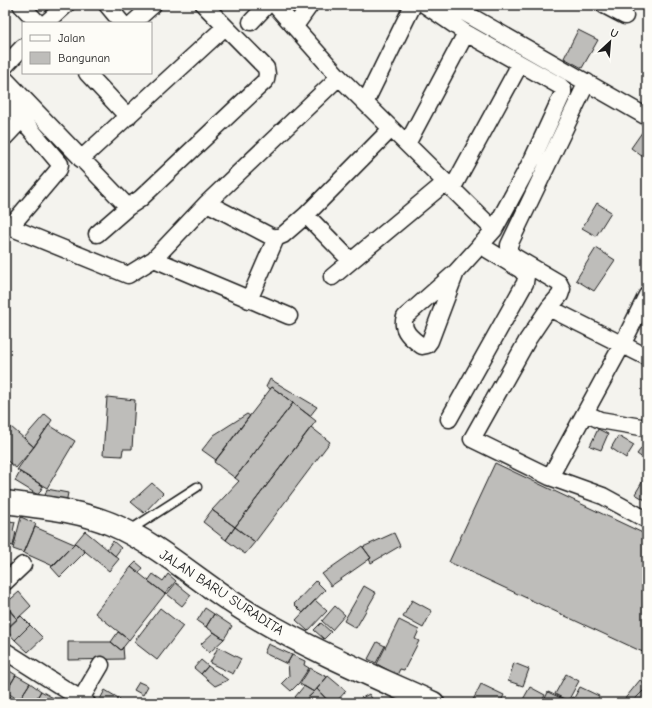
<svg xmlns="http://www.w3.org/2000/svg" width="652" height="708" font-family="'Comic Neue',sans-serif">
	<style>
		.building { fill: #bebdba; stroke: #1c1c1c }
		.lines { fill: none; stroke-linecap: round; stroke-linejoin: round }
		.lane-casing { stroke: #1c1c1c; stroke-width: 11 }
		.street-casing { stroke: #1c1c1c; stroke-width: 19 }
		.secondary-casing { stroke: #1c1c1c; stroke-width: 25 }
		.lane { stroke: #fdfcf7; stroke-width: 8 }
		.street { stroke: #fdfcf7; stroke-width: 16 }
		.secondary { stroke: #fdfcf7; stroke-width: 22 }
		.labels { text-anchor: middle; stroke-width: 3; stroke-linejoin: round; paint-order: stroke }
		.street-label { font-size: 14px; fill: #1c1c1c; stroke: #fdfcf7 }
	</style>
	<rect width="100%" height="100%" fill="#f4f3ee"/>
	<filter id="ink" filterUnits="userSpaceOnUse"><feTurbulence type="fractalNoise" baseFrequency=".025" numOctaves="2"/><feDisplacementMap in="SourceGraphic" scale="8" xChannelSelector="R" yChannelSelector="G"/><feConvolveMatrix kernelMatrix="1 2 1 2 8 2 1 2 1" color-interpolation-filters="sRGB"/></filter>
	<g filter="url(#ink)">
		<!-- building -->
		<path class="building" d="M578,30L598,40L582,68L564,58Z
			M645,128L647,129V151L643,157L631,148Z
			M597,203L611,212L596,236L582,228Z
			M596,248L615,260L594,291L576,280Z
			M270,379L317,407L310,416L272,387L270,389L266,387Z
			M272,387L293,403L235,478L214,462Z
			M107,397L135,400L132,449H123L122,456L103,455Z
			M293,403L316,421L235,527L212,510L239,481L235,478Z
			M45,414L52,420L34,447L24,438Z
			M247,414L250,416L216,460L202,450L214,435Z
			M49,425L75,441L47,488L17,470Z
			M11,427L34,447L16,468L5,459V434Z
			M311,427L330,442L255,542L235,527Z
			M598,429L608,434L601,450L590,446Z
			M618,436L634,445L626,458L611,448Z
			M647,441V461L637,454Z
			M495,463L647,535V654L449,562Z
			M20,472L43,486L38,495L15,481Z
			M647,474V501L635,494Z
			M152,483L163,493L144,513L131,502Z
			M47,489L68,493L66,503L44,499Z
			M212,510L235,527L226,540L203,522Z
			M21,517L36,524L24,553L13,549Z
			M5,520L15,522L13,531L16,532L13,546L5,544Z
			M35,527L74,544L53,566L24,553Z
			M235,527L255,542L245,554L226,540Z
			M85,531L119,559L109,571L75,543Z
			M394,533L400,546L371,563L369,559L371,558L363,547Z
			M113,541L121,548L115,556L107,549Z
			M75,543L85,552L60,577L51,567Z
			M362,546L371,558L331,586L322,574Z
			M136,562L143,568L139,573L131,567Z
			M131,567L165,594L129,640L95,613Z
			M153,574L163,581L168,574L176,581L165,594L148,581Z
			M316,581L325,590L303,613L294,604Z
			M176,583L191,595L182,606L167,594Z
			M364,586L376,593L356,628L344,621Z
			M19,592L31,606L17,619L5,604Z
			M315,600L327,611L308,631L296,620Z
			M412,600L432,611L423,628L403,617Z
			M5,606L17,619L5,630Z
			M335,606L345,615L332,630L322,621Z
			M160,608L183,626L157,660L134,642Z
			M205,608L214,614L206,627L197,621Z
			M214,614L232,626L224,639L206,627Z
			M21,616L30,625L15,640L6,630Z
			M399,620L419,630L415,639L419,641L404,670L400,669L397,675L377,664Z
			M321,623L331,632L324,639L314,630Z
			M30,625L43,638L28,652L15,640Z
			M118,632L129,640L121,650L111,642Z
			M214,632L224,639L209,653L201,644Z
			M68,642H111L121,650L123,647L124,659L68,660Z
			M377,642L385,646L376,663L368,659Z
			M268,644L292,655L287,664L264,653Z
			M218,647L241,659L233,674L210,663Z
			M292,655L305,661L304,665L309,668L299,683L291,691L282,683L289,676L288,662Z
			M201,660L208,666L201,674L194,668Z
			M514,663L529,669L523,686L508,681Z
			M208,666L228,680L215,686L201,674Z
			M5,668L16,675L6,692H5Z
			M310,668L327,677L314,692L300,684Z
			M566,674L579,681L568,701L555,694Z
			M16,675L30,683L19,700L6,692Z
			M328,676L346,691L335,703H330L317,689Z
			M640,680L647,685V695L643,691L631,703H625L623,701Z
			M139,682L148,686L143,695L134,690Z
			M30,683L41,691L34,703H23L19,700Z
			M481,684L504,695L500,703L472,702Z
			M304,686L314,692L302,703L295,697Z
			M530,687L545,695L541,703H521Z
			M580,687L599,696L596,703L569,702L572,697L574,698Z
			M317,689L330,703H303Z
			M105,690L120,699L118,703H98Z
			M41,691L55,699L53,703H34Z
			M643,691L647,695V703H631Z
			M548,692L569,702V703H543Z
			M5,693L15,700L13,703H5Z
			M369,694L375,703H353Z"/>
		<g class="lines">
			<defs>
				<path id="lane" d="M130,530L197,487"/>
				<path id="street" d="M21,5L38,23
					M107,5L122,23
					M275,5L339,77L494,230
					M425,5L466,33L560,86L563,89V93L533,158L494,230L456,272L405,317C400,330 412,339 422,346L427,345L430,341L456,272
					M451,5L647,117
					M604,5L625,16
					M251,22L267,5
					M46,23L66,5
					M133,23L153,5
					M295,26L310,5
					M5,66L23,47
					M87,73L128,117
					M5,79L128,207L140,199L266,80L267,74L266,68L204,5
					M587,82L509,245V251L513,256L559,283L562,289L560,295L549,308L528,339L472,439L550,477L603,496L647,520
					M5,99L60,164L59,169L10,227
					M365,103L413,5
					M5,137L22,119
					M407,144L466,33
					M81,159L225,27
					M452,189L520,64
					M207,203L270,236L276,238
					M306,215L351,261
					M5,225L128,275L154,259L207,203L339,77
					M97,234L128,207
					M154,259L289,316
					M332,277L446,182
					M249,300L276,238L283,235L306,215L391,129
					M549,308L647,357
					M585,413L600,420L641,427L647,429
					M449,419L525,283L526,276L521,270L480,245
					M550,477L622,345L647,295
					M5,582L23,565
					M5,651L87,703
					M81,699L101,665"/>
				<path id="secondary" d="M5,502C41,507 78,510 111,524C163,546 205,588 254,616C311,650 373,676 433,703"/>
			</defs>
			<!-- lane casing -->
			<use href="#lane" class="lane-casing"/>
			<!-- street casing -->
			<use href="#street" class="street-casing"/>
			<!-- secondary casing -->
			<use href="#secondary" class="secondary-casing"/>
			<!-- lane -->
			<use href="#lane" class="lane"/>
			<!-- street -->
			<use href="#street" class="street"/>
			<!-- secondary -->
			<use href="#secondary" class="secondary"/>
		</g>
	</g>
	<g class="labels">
		<!-- street labels -->
		<g class="street-label">
			<text transform="translate(222 592) rotate(33)" y="5">JALAN BARU SURADITA</text>
		</g>
	</g>
	<!-- margin -->
	<rect width="652" height="708" fill="none" stroke="#fdfcf7" stroke-width="20"/>
	<rect x="10" y="10" width="632" height="688" fill="none" stroke="#1c1c1c" stroke-width="1.5" filter="url(#ink)"/>
	<!-- legend -->
	<rect x="22" y="22" width="130" height="52" fill="#fdfcf7" stroke="#a3a29f"/>
	<rect x="30" y="35" width="20" height="6" fill="#fdfcf7" stroke="#a3a29f"/>
	<text x="58" y="42" font-size="12" fill="#1c1c1c">Jalan</text>
	<rect x="30" y="52" width="20" height="12" fill="#bebdba" stroke="#a3a29f"/>
	<text x="58" y="62" font-size="12" fill="#1c1c1c">Bangunan</text>
	<!-- north arrow -->
	<g transform="translate(610 42) rotate(26)" stroke="#fdfcf7" stroke-width="3" paint-order="stroke">
	<path d="M0-3L7 15L0 10L-7 15Z" fill="#1c1c1c"/>
	<text y="-6" font-size="11" font-weight="bold" text-anchor="middle" fill="#1c1c1c">U</text>
	</g>
</svg>
